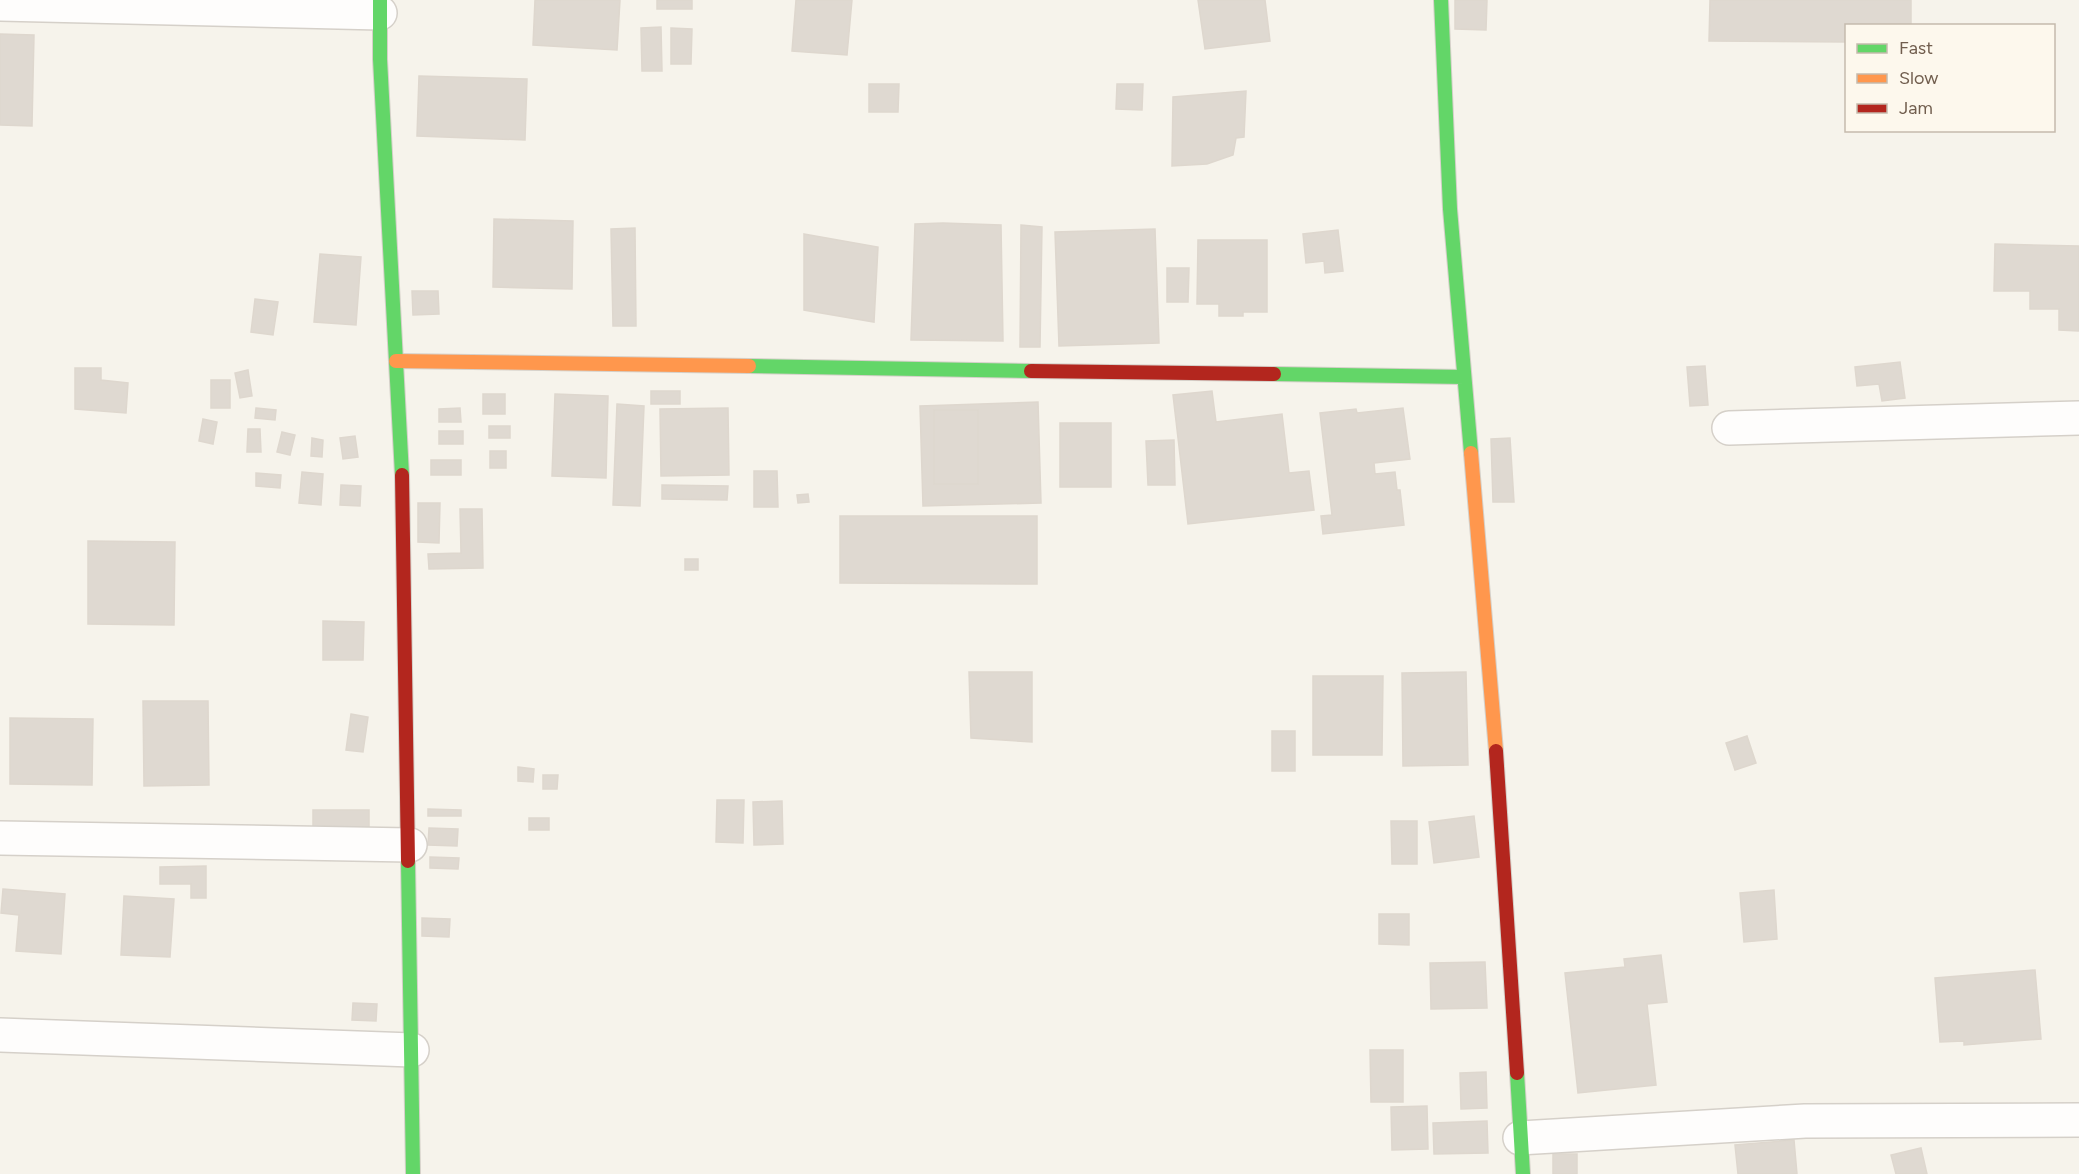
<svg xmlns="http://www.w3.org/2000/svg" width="2079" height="1174" font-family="Figtree,sans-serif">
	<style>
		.building { fill: #dfd9d1; stroke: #ded7ce; stroke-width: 1.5 }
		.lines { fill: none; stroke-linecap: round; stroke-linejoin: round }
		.street-casing { stroke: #d5d0c9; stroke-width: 36 }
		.fast-casing { stroke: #d5d0c9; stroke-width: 16 }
		.slow-casing { stroke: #d5d0c9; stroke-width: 16 }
		.jam-casing { stroke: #d5d0c9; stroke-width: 16 }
		.street { stroke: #fefdfc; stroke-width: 33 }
		.fast { stroke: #63d668; stroke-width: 14 }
		.slow { stroke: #ff974d; stroke-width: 14 }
		.jam { stroke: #b3261e; stroke-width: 14 }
	</style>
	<rect width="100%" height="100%" fill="#f6f3eb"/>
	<!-- building -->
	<path class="building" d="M535,0H620L617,50L533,45Z
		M657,0H692V9H657Z
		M796,0H852L847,55L792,51Z
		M1198,0H1265L1270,41L1205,49Z
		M1455,0H1487L1486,30L1455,29Z
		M1710,0H1911V26H1846V42L1709,41Z
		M661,27L662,71H642L641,28Z
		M671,28L692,29L691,64H671Z
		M0,34L34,35L32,126L0,125Z
		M419,76L527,79L525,140L417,136Z
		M869,84H899L898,112H869Z
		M1117,84H1143L1142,110L1116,109Z
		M1246,91L1244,137L1236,138L1233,155L1207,164L1172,166L1173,97Z
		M494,219L573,221L572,289L493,287Z
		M943,223L1001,225L1003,341L911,340L915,224Z
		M1021,225L1042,227L1040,347H1020Z
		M635,228L636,326H613L611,229Z
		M1155,229L1159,343L1059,346L1055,232Z
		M1338,230L1343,271L1325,273L1324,261L1306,263L1303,234Z
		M804,234L878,247L874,322L804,310Z
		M1198,240H1267V312H1243V316H1219V304H1197Z
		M1995,244L2079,246V331L2059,330V309H2030V291H1994Z
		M320,254L361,257L356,325L314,322Z
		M1167,268H1189L1188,302H1167Z
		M412,291H438L439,314L413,315Z
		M255,299L278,302L273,335L251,332Z
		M1900,362L1905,398L1882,401L1879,384L1857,386L1855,367Z
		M1705,366L1708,405L1690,406L1687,367Z
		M75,368H101V380L128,383L126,413L75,409Z
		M248,370L252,396L240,398L235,373Z
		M211,380H230V408H211Z
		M651,391H680V404H651Z
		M1212,391L1216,422L1282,414L1289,473L1309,471L1314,510L1188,524L1173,395Z
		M483,394H505V414H483Z
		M555,394L608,396L606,478L552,476Z
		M1038,402L1041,503L923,506L920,406Z
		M617,404L644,406L640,506L613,505Z
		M256,408L276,410L275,420L255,418Z
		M460,408L461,422H439V409Z
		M728,408L729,475L661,476L660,409Z
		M1403,408L1410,459L1374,463L1375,474L1395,472L1397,490H1400L1404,525L1323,534L1321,516L1332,515L1320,413L1356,409L1357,413Z
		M934,410H978V484H934Z
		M203,419L217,422L213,444L199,441Z
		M1060,423H1111V487H1060Z
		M489,426H510V438H489Z
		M248,429H260L261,452H247Z
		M439,431H463V444H439Z
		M282,432L295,435L290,455L277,452Z
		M355,436L358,457L343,459L340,438Z
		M312,438L323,440L322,457L311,456Z
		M1510,438L1514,502H1493L1491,439Z
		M1174,440L1175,485H1148L1146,441Z
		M490,451H506V468H490Z
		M431,460H461V475H431Z
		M754,471H777L778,507H754Z
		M302,472L323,474L321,505L299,503Z
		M256,473L281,475L280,488L256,486Z
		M341,485L361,486L360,506L340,505Z
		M662,485L728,486L727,500L662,499Z
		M808,494L809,502L798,503L797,495Z
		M418,503H440L439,543L418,542Z
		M460,509H482L483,568L429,569L428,554L461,553Z
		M840,516H1037V584L840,583Z
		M88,541L175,542L174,625L88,624Z
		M685,559H698V570H685Z
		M323,621L364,622L363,660H323Z
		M969,672H1032V742L971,738Z
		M1466,672L1468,765L1403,766L1402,673Z
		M1313,676H1383L1382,755H1313Z
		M143,701H208L209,785L144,786Z
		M351,714L368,717L363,752L346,750Z
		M10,718L93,719L92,785L10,784Z
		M1272,731H1295V771H1272Z
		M1747,736L1756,763L1735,770L1726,743Z
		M518,767L534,769L533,782L518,781Z
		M543,775H558L557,789H543Z
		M717,800H744L743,843L716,842Z
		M782,801L783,844L754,845L753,802Z
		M428,809L461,810V816H428Z
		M313,810H369V832L313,831Z
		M1474,816L1479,857L1434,863L1429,822Z
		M529,818H549V830H529Z
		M1391,821H1417V864H1392Z
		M429,828L458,829L457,846L428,845Z
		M430,857L459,858L458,869L430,868Z
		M206,866V898H191V884H160V867Z
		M3,889L65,894L61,954L16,951L19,915L1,913Z
		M1774,890L1777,939L1744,942L1740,893Z
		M124,896L174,899L170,957L121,955Z
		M1379,914H1409V945L1379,944Z
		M422,918L450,919L449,937L422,936Z
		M1661,955L1667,1002L1647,1004L1656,1085L1578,1093L1565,973L1625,967L1624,959Z
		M1485,962L1487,1008L1431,1009L1430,963Z
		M2035,970L2041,1039L1964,1045V1041L1940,1042L1935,978Z
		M353,1003L377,1004L376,1021L352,1020Z
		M1370,1050H1403V1102H1371Z
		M1486,1072L1487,1108L1461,1109L1460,1073Z
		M1427,1106L1428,1149L1392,1150L1391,1107Z
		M1487,1121L1488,1153L1434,1154L1433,1123Z
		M1794,1140L1797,1174H1738L1735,1145Z
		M1921,1148L1927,1174H1896L1891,1155Z
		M1553,1154H1577V1174H1553Z"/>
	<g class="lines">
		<defs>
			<path id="street" d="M0,4L380,13
				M1729,428L2079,418
				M0,838L410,845
				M0,1035L412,1050
				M1520,1138L1805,1121L2079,1120"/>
			<path id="fast" d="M380,0V59L402,475
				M1441,0L1450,209L1471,453
				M749,366L1031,371
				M1274,374L1464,377
				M408,861L413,1174
				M1517,1073L1523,1174"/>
			<path id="slow" d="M396,361L749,366
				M1471,453L1496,751"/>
			<path id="jam" d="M1031,371L1274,374
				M402,475L408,861
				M1496,751L1517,1073"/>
		</defs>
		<!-- street casing -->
		<use href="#street" class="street-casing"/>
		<!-- fast casing -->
		<use href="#fast" class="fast-casing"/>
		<!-- slow casing -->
		<use href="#slow" class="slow-casing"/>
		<!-- jam casing -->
		<use href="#jam" class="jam-casing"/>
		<!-- street -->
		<use href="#street" class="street"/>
		<!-- fast -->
		<use href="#fast" class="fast"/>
		<!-- slow -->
		<use href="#slow" class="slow"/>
		<!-- jam -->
		<use href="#jam" class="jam"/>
	</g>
	<!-- legend -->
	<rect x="1845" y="24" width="210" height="108" fill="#fdf8ed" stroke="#c5baad" stroke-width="1.5"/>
	<rect x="1857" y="44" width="30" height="9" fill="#63d668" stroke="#c5baad" stroke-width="1.5"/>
	<text x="1899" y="54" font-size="18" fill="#715e4e">Fast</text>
	<rect x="1857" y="74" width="30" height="9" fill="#ff974d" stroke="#c5baad" stroke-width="1.5"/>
	<text x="1899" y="84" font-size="18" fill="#715e4e">Slow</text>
	<rect x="1857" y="104" width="30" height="9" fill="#b3261e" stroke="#c5baad" stroke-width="1.5"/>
	<text x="1899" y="114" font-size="18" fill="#715e4e">Jam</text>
</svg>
